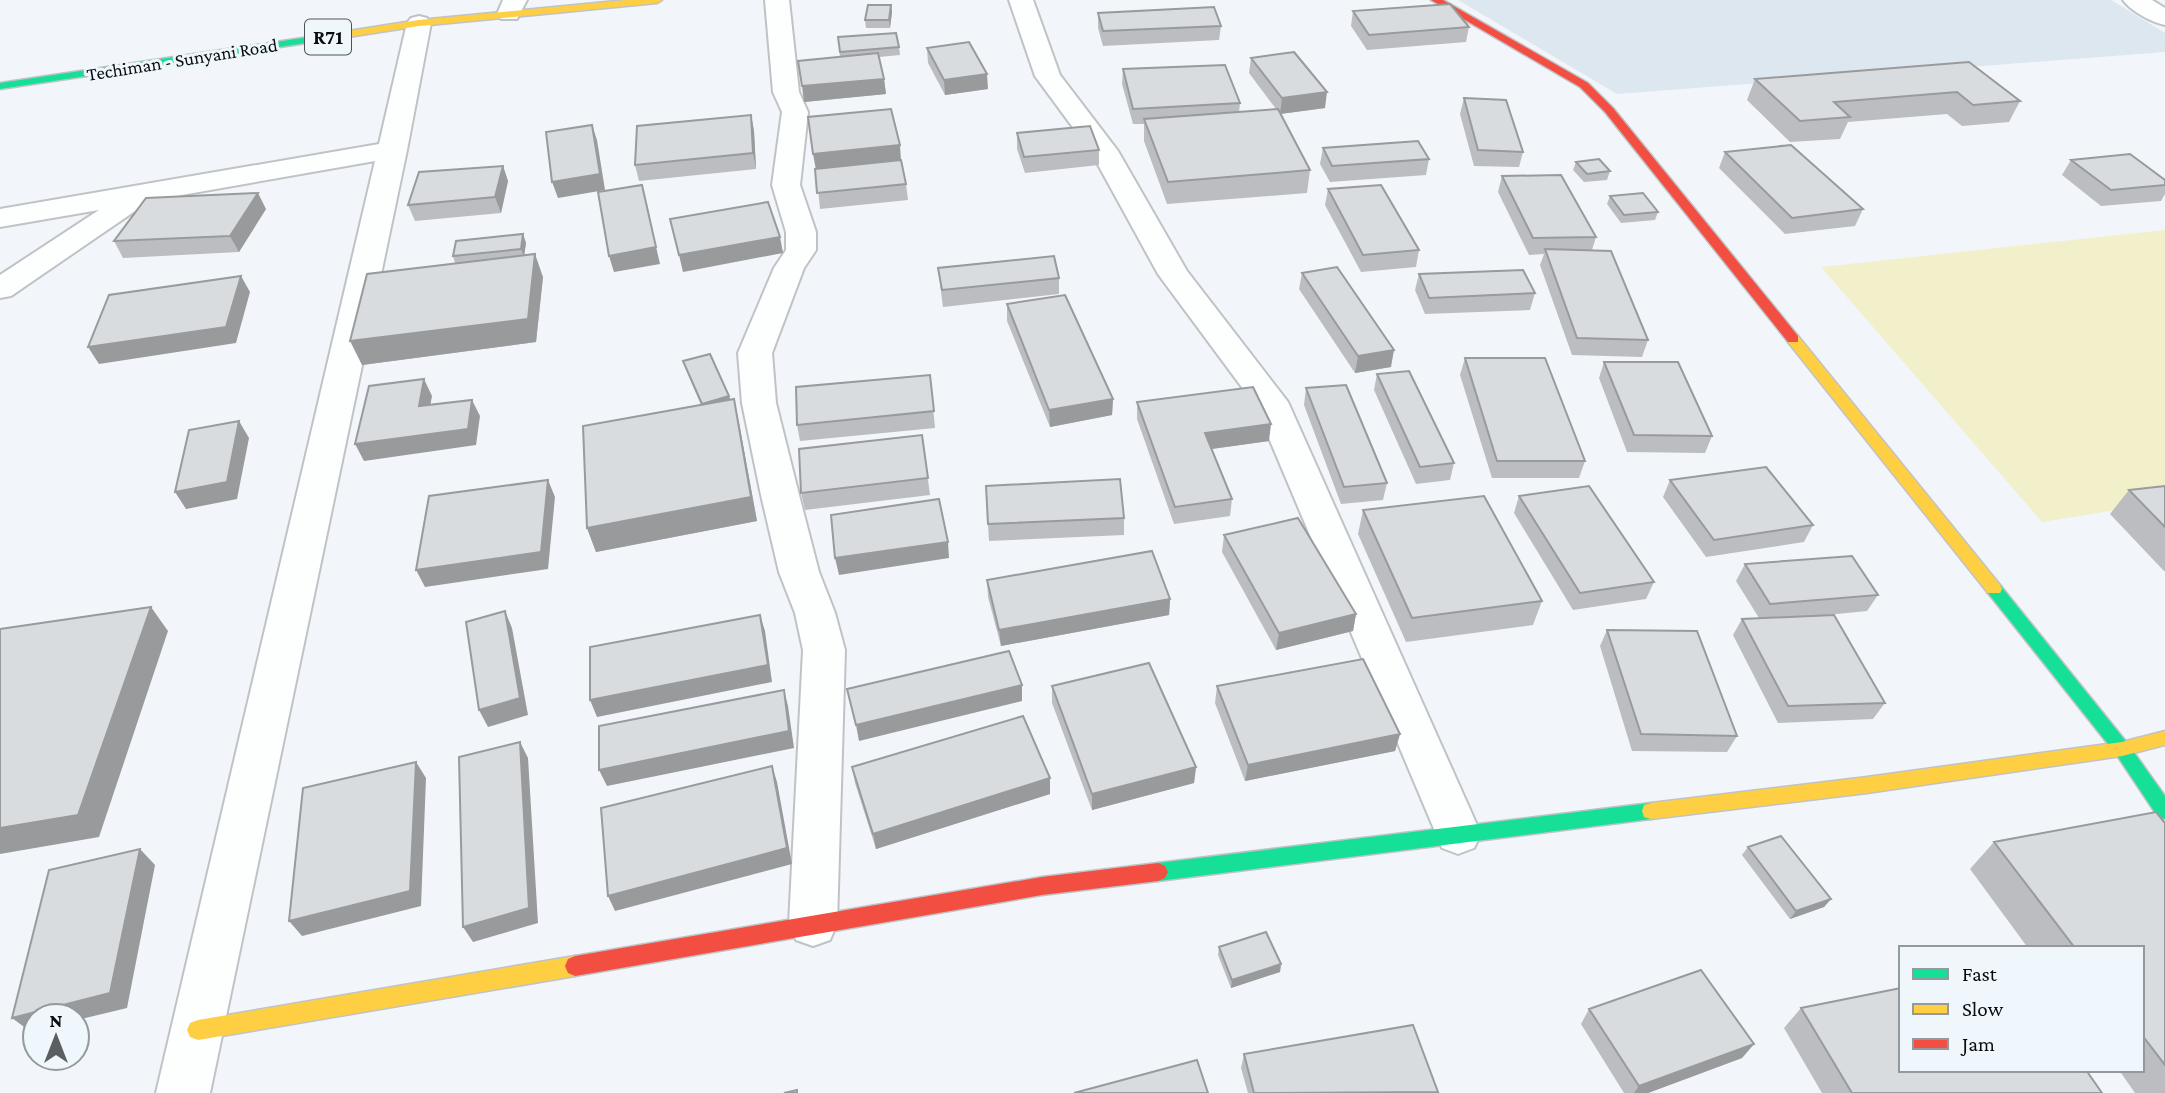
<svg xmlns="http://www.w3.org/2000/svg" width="2165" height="1093" font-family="'Crimson Pro',serif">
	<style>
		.built { fill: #dde7ef }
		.green { fill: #f2efcb }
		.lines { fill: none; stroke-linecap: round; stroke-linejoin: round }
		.street-casing { stroke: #c0c3c6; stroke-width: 4 }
		.fast-casing { stroke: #c0c3c6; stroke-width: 3 }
		.slow-casing { stroke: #c0c3c6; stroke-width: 3 }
		.jam-casing { stroke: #c0c3c6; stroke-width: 3 }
		.street { fill: #fdfefe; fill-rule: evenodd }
		.fast { fill: #16e098; fill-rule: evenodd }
		.slow { fill: #ffcf43; fill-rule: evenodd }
		.jam { fill: #f24e42; fill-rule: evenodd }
		.wall { fill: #bbbdc0 }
		.shaded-wall { fill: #989a9c }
		.building { fill: #d9dcdf; stroke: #989a9c; stroke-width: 2 }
		.labels { text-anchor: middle; stroke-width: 6; stroke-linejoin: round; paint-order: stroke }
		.far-street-label { font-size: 19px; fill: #090c0e; stroke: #eff7fd }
		.shield { fill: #eff7fd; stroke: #4e5256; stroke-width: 2 }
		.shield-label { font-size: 21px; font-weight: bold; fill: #090c0e }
	</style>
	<rect width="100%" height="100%" fill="#f2f6fa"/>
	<!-- built -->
	<path class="built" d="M1458,0H2111L2165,33V52L1617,94Z"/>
	<!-- green -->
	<path class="green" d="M2165,230V502L2042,522L1821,267Z"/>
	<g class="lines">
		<defs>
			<path id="street" d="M503,0H527L517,19H501L497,14Z
				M765,0H789L799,92L808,112L800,185L816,232V250L804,268L772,353L776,403L799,495L819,572L835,613L845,650L837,924L830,940L813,946L796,940L789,924L803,650L795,613L779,572L761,495L742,403L738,353L774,268L786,250V232L772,185L782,112L773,92Z
				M1009,0H1033L1060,75L1118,151L1187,271L1288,402L1481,834L1474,848L1458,854L1442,848L1255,405L1158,274L1091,152L1035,76Z
				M2123,0H2152L2165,8V25C2151,22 2131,11 2123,0Z
				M419,16L427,18L431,23L407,150L210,1093H156L375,161L142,202L138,209L11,296L0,298V275L99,210L0,227V209L379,144L407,23L411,18Z"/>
			<path id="fast" d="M329,34L334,37L333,39L0,89V83Z
				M1994,583L2000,585L2128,744L2165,796V819L2158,817L2116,754L1988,593L1986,589L1988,585Z
				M1651,803L1658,805L1660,811L1658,817L1651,819L1158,881L1151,878L1148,872L1151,866L1158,863Z"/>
			<path id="slow" d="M627,0H662L657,3L419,26L329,40L324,37L329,34L419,20Z
				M1793,335L1798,336L2000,585L2002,589L2000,593H1988L1788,342V336Z
				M2165,731V745L2122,756L1867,793L1651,819L1644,817L1642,811L1644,805L1651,803L1867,777L2122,742Z
				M575,956L582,959L585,966L582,973L575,976L198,1040L190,1037L187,1030L190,1023L198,1020Z"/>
			<path id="jam" d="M1431,0H1443L1588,83L1613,108L1798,336V342H1788L1605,112L1580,87Z
				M1158,863L1165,866L1168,872L1165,878L1158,881L1042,895L575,976L568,973L565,966L568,959L575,956L1042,877Z"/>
		</defs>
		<!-- street casing -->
		<use href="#street" class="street-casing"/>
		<!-- fast casing -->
		<use href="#fast" class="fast-casing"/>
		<!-- slow casing -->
		<use href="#slow" class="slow-casing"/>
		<!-- jam casing -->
		<use href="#jam" class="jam-casing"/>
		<!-- street -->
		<use href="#street" class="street"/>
		<!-- fast -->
		<use href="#fast" class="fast"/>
		<!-- slow -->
		<use href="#slow" class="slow"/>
		<!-- jam -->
		<use href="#jam" class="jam"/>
	</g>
	<!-- wall -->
	<path class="wall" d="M891,5L892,12L890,28H866L865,20Z
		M1353,11L1469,27L1466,42L1367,50L1351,26Z
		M1098,13L1221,26L1219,40L1103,46L1098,28Z
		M838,37L899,47L900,55L879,57L884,79L886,94L804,102L840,57Z
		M927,48L988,89L945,95L928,63Z
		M1251,58L1325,108L1280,114L1310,170L1307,193L1167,204L1144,141V124H1133L1122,84L1123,69L1240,103L1239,112L1276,109L1249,73Z
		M1969,62L2020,101L2009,122L1962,126L1947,114L1848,122L1840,139L1790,142L1747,100L1755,79Z
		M1464,98L1523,152L1519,167L1474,166L1460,114Z
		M751,115L754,131L756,169L639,181L635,165Z
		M1017,133L1099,150V165L1025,173L1017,149Z
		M1323,148L1429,159L1426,175L1330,182L1320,164Z
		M1725,152L1863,209L1855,226L1785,234L1719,168Z
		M2071,160L2165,180V194L2161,201L2101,206L2062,175Z
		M901,161L906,184L908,200L820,209L816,169Z
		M1576,162L1610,171L1607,180L1584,182L1573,170Z
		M503,166L508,181L501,213L415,221L408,205Z
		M1502,176L1596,237L1592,250L1648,340L1642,357L1572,355L1540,265L1544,254L1529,255L1498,192Z
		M1328,189L1419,250L1416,267L1361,272L1325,205Z
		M1610,196L1658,212L1655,220L1621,223L1607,204Z
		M266,209L239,252L123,258L114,241Z
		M523,234L526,243L524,255L543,277L536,342L362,365L455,263L453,256Z
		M938,268L1059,278V294L943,307Z
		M1302,273L1391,367L1355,373L1299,289Z
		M1419,274L1535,293L1530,310L1425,314L1415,290Z
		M1007,304L1113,399L1112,415L1050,427L1007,321Z
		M1465,358L1585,461L1579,478H1492L1460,375Z
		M683,361L729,396L739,423L757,521L596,552L587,528L701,405L686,370Z
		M1604,362L1712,436L1705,453L1627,452L1599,378Z
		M1377,374L1454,463L1450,480L1416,484L1374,390Z
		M930,375L935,428L800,441L797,425Z
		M1306,388L1387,483L1383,500L1341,504L1304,405Z
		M1137,402L1269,441L1212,449L1232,499L1230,516L1174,524L1137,419Z
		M922,435L930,495L805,510L801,493Z
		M1670,480L1813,525L1804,542L1706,557L1663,497Z
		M2165,486V571H2164L2110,514L2129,490Z
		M1519,496L1654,582L1646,599L1573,610L1514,513Z
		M1363,510L1542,601L1533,625L1406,642L1358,534Z
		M1124,518V535L989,541L988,524Z
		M1224,535L1356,614L1353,631L1276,650L1222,552Z
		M1745,564L1878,595L1867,611L1827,615L1885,703L1873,719L1778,723L1733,635L1742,619L1759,618L1736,581Z
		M987,580L1170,599L1169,615L1001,646L988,597Z
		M1607,630L1737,736L1727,752L1632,751L1600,646Z
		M1052,686L1196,767L1194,783L1092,810L1052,703Z
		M1217,686L1400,734L1395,751L1245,781L1215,703Z
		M852,767L1050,778V794L876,849L855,783Z
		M2165,823V1093H2135L2119,1070H2142V948H2028L1970,869L1994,842Z
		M1748,847L1831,899L1824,907L1790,919L1742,855Z
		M1219,947L1281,964L1280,972L1231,988L1218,955Z
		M1801,1008L2102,1093H1822L1784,1028Z
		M1589,1009L1754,1044L1742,1058L1648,1093H1624L1581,1024Z
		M1244,1054L1438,1093H1248L1241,1068Z"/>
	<!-- shaded-wall -->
	<path class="shaded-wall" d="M891,5L892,12L890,28L889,20Z
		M987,74L988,89L945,95L944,80Z
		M884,79L886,94L804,102L802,86Z
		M1327,92L1325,108L1280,114L1282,98Z
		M751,115L754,131L756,169L753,153Z
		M592,125L597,140L605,190L558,198L552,182Z
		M900,145L901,161L816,170L813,154Z
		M503,166L508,181L501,213L495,197Z
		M642,185L660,264L614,272L609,256Z
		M258,193L266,209L239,252L230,236Z
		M523,234L526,243L524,257L521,249Z
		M780,237L783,253L683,272L679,255Z
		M535,254L543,277L536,342L362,365L350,341Z
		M241,276L250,292L236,343L99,364L88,347Z
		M1394,350L1391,367L1355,373L1358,356Z
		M424,379L432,396L427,423L419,406Z
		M729,396L731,405L704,412L702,404Z
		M734,399L739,423L757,521L596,552L587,528Z
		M1113,399L1112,415L1050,427L1049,410Z
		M472,400L480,416L476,445L364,461L355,444Z
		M239,421L249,438L237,499L186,509L175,492Z
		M1271,424L1269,441L1204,450L1205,433Z
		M548,480L555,497L548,569L425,587L416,570Z
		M948,542L949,558L839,575L835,558Z
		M1170,599L1169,615L1001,646L999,630Z
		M151,607L168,631L99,837L0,854V828Z
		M505,611L512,628L528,715L488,727L479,710Z
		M1356,614L1353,631L1276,650L1279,633Z
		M760,615L765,631L772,682L597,717L590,700Z
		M1022,685V701L859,741L856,725Z
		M784,690L788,706L794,748L607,786L599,770Z
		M1400,734L1395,751L1245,781L1248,765Z
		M520,742L528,758L538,923L473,942L463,927Z
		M416,762L426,778L421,906L302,936L289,921Z
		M772,766L777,782L792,864L615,911L608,896Z
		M1196,767L1194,783L1092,810V794Z
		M1050,778V794L876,849L873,834Z
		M140,849L155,865L127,1008L77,1020V1016H35V1031L31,1032L12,1018Z
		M1831,899L1824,907L1790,919L1796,911Z
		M1281,964L1280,972L1231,988L1232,980Z
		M1754,1044L1742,1058L1648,1093H1634L1639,1086Z"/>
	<!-- building -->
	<path class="building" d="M1450,4L1469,27L1369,35L1353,11Z
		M868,5H891L889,20H865Z
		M1214,7L1221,26L1103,31L1098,13Z
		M896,33L899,47L840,52L838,37Z
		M969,42L987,74L944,80L927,48Z
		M1294,52L1327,92L1282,98L1251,58Z
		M878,53L884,79L802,86L798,61Z
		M1969,62L2020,101L1973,105L1957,92L1834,102L1850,117L1800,121L1755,79Z
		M1225,65L1240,103L1133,109L1123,69Z
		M1464,98L1506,100L1523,152L1478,150Z
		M891,109L900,145L813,154L808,117Z
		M1278,109L1310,170L1168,182L1144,119Z
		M751,115L753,153L635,165L637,126Z
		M592,125L600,174L552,182L546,132Z
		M1090,126L1099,150L1024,157L1017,133Z
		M1418,141L1429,159L1332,166L1323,148Z
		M1791,145L1863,209L1792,218L1725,152Z
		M2130,154L2165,180V185L2111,190L2071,160Z
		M1599,159L1610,171L1587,174L1576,162Z
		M901,160L906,184L817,193L815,169Z
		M503,166L495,197L408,205L419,172Z
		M1561,175L1596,237L1533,238L1502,176Z
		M642,185L656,247L609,256L598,192Z
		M1381,185L1419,250L1363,255L1328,189Z
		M258,193L230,236L114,241L146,198Z
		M1643,193L1658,212L1624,215L1610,196Z
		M768,202L780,237L679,255L670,219Z
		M523,234L521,249L453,256L456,241Z
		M1545,249L1611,251L1648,340L1577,338Z
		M535,254L528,319L350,341L367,274Z
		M1054,256L1059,278L942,290L938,268Z
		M1337,267L1394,350L1358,356L1302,273Z
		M1523,270L1535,293L1429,298L1419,274Z
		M241,276L226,327L88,347L109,295Z
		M1065,295L1113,399L1049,410L1007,304Z
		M710,354L729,396L702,404L683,361Z
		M1465,358H1545L1585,461H1497Z
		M1604,362H1678L1712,436L1634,435Z
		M1409,371L1454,463L1420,467L1377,374Z
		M930,375L934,411L797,425L796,387Z
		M424,379L419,406L472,400L468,429L355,444L369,386Z
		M1346,385L1387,483L1344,487L1306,388Z
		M1253,387L1271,424L1205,433L1232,499L1175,507L1137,402Z
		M734,399L751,497L587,528L583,426Z
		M239,421L227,482L175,492L189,430Z
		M922,435L928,478L801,493L799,449Z
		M1766,467L1813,525L1714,540L1670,480Z
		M1120,479L1124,518L988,524L986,486Z
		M548,480L541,552L416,570L429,496Z
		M1589,486L1654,582L1580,593L1519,496Z
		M2165,486V527L2129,490Z
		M1484,496L1542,601L1412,618L1363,510Z
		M939,499L948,542L835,558L831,515Z
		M1298,518L1356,614L1279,633L1224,535Z
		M1152,551L1170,599L999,630L987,580Z
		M1852,556L1878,595L1770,604L1745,564Z
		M151,607L78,815L0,828V629Z
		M505,611L520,698L479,710L466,622Z
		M760,615L768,665L590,700V647Z
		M1834,615L1885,703L1788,706L1742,619Z
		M1607,630L1697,631L1737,736L1641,734Z
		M1009,651L1022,685L856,725L847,689Z
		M1363,659L1400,734L1248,765L1217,686Z
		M1149,663L1196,767L1092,794L1052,686Z
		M784,690L789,731L599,770V726Z
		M1023,716L1050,778L873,834L852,767Z
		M520,742L529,908L463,927L459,757Z
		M416,762L410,891L289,921L303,788Z
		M772,766L787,848L608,896L601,808Z
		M2156,812L2165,823V1065L2142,1035V948H2075L1994,842Z
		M1781,836L1831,899L1796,911L1748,847Z
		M140,849L110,993L12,1018L49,870Z
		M1266,932L1281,964L1232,980L1219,947Z
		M1701,970L1754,1044L1639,1086L1589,1009Z
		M1901,988V1070H2086L2102,1093H1852L1801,1008Z
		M1413,1025L1438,1092L1254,1093L1244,1054Z
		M1197,1060L1208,1093H1074Z
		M797,1090V1093H784Z"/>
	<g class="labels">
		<!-- far-street labels -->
		<g class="far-street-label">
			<text transform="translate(182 59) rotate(-9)" y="7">Techiman - Sunyani Road</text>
		</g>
		<!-- shield labels -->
		<rect class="shield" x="305" y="19.5" width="46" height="35" rx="5"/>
		<g class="shield-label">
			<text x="328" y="44">R71</text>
		</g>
	</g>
	<!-- legend -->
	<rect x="1899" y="946" width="245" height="126" fill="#eff7fd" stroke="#93999d" stroke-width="2"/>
	<rect x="1913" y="969" width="35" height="10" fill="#16e098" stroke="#93999d" stroke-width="2"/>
	<text x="1962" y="981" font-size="21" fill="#090c0e">Fast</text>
	<rect x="1913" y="1004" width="35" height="10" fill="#ffcf43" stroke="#93999d" stroke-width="2"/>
	<text x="1962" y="1016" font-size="21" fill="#090c0e">Slow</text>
	<rect x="1913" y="1039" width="35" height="10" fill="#f24e42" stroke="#93999d" stroke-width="2"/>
	<text x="1962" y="1051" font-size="21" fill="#090c0e">Jam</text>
	<!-- north arrow -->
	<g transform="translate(56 1037)"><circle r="33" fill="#eff7fd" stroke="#93999d" stroke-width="2"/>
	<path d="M0-5L12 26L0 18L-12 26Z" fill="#5b5e61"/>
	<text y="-10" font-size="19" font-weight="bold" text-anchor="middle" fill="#090c0e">N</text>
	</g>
</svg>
